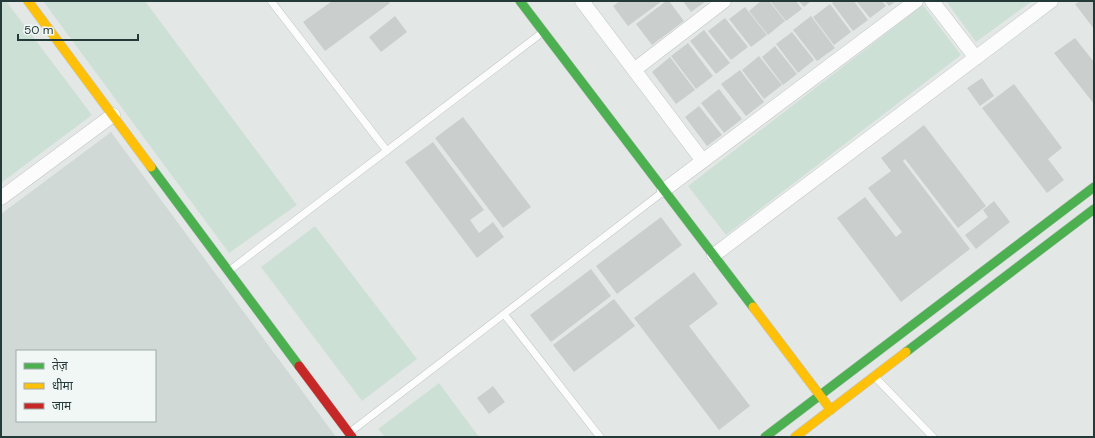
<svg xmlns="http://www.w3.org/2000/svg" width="1095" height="438" font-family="'DM Sans','Noto Sans Devanagari',sans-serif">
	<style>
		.built { fill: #d1d9d7; fill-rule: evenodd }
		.green { fill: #cde0d6 }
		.building { fill: #cacfce }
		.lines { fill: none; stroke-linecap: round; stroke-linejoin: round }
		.lane-casing { stroke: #c0c5c4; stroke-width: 8 }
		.street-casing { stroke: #c0c5c4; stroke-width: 15 }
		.fast-casing { stroke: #c0c6c4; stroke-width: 10 }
		.slow-casing { stroke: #c0c6c4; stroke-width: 10 }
		.jam-casing { stroke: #c0c6c4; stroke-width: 10 }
		.lane { stroke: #fbfcfb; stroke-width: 7 }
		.street { stroke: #fbfcfb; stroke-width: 14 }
		.fast { stroke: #4caf50; stroke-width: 9 }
		.slow { stroke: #ffc107; stroke-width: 9 }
		.jam { stroke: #c62828; stroke-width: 9 }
	</style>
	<rect width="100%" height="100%" fill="#e3e8e7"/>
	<!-- built -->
	<path class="built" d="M111,132L336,437H1V214ZM17,351H155V421H17Z"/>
	<!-- green -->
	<path class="green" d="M1,1H6L92,115L1,183Z
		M43,1H145L297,205L229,253Z
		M946,1H1032L976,42Z
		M923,5L961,55L726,235L688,186Z
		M315,226L417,359L362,401L261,267Z
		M439,383L479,437H385L378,429Z"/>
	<!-- building -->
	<path class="building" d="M332,1H388L390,3L325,51L303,22Z
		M620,1H662L628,26L613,6Z
		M666,1H669L684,21L652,45L636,24Z
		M683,1H706L691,12Z
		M761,1H769L785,21L768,35L749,11Z
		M770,1H796L802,9L786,21Z
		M799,1H811L804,7Z
		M834,1H854L868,20L853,31L832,3Z
		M856,1H882L886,6L870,18Z
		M885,1H896L889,6Z
		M1080,1H1094V29L1075,4Z
		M830,4L851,32L834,45L813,17Z
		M745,7L767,35L751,47L729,19Z
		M395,16L407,32L381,52L369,37Z
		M811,16L835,48L817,61L793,30Z
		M725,18L748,47L731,60L708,31Z
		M704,30L730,63L716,74L690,41Z
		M792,32L814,60L798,73L776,44Z
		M1075,38L1094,62V104L1054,53Z
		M688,43L713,76L696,89L671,56Z
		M775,46L797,74L783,85L762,57Z
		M759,56L782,85L764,99L742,70Z
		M670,57L695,90L676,104L652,72Z
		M740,70L764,102L746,116L721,84Z
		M982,78L994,96L980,106L967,88Z
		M1014,84L1062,148L1048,159L1064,180L1047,193L982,108Z
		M719,89L742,119L724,133L701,103Z
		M699,106L722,135L707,146L685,117Z
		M463,117L531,207L503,228L435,138Z
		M924,125L986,206L958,228L905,159L903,161L970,249L901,302L837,218L865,197L896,237L902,232L868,188L891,171L881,158Z
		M433,142L484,210L470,220L479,233L493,222L504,237L477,258L405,162Z
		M994,201L1010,222L976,249L965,235L988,217L983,210Z
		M661,217L682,245L617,294L596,266Z
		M591,269L611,296L551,342L530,315Z
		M694,272L718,304L689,326L750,406L719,430L634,318Z
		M614,299L635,326L574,372L553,345Z
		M493,386L505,402L489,414L477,398Z"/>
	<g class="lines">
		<defs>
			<path id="lane" d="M271,1L387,151
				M230,270L543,32
				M504,314L600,437
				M875,377L933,437
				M349,433L664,191"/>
			<path id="street" d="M582,1L703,161
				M932,1L976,58
				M634,70L724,1
				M664,190L916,1
				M1,198L113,115
				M714,255L1051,1"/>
			<path id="fast" d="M520,1L753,307
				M151,167L299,366
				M906,352L1094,209
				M765,437L1094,187"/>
			<path id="slow" d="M28,1L151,167
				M753,307L831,410
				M795,437L906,352"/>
			<path id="jam" d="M299,366L352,437"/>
		</defs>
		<!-- lane casing -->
		<use href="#lane" class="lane-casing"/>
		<!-- street casing -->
		<use href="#street" class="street-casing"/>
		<!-- fast casing -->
		<use href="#fast" class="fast-casing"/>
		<!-- slow casing -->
		<use href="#slow" class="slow-casing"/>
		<!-- jam casing -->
		<use href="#jam" class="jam-casing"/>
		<!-- lane -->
		<use href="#lane" class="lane"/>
		<!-- street -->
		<use href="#street" class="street"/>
		<!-- fast -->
		<use href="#fast" class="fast"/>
		<!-- slow -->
		<use href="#slow" class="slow"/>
		<!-- jam -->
		<use href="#jam" class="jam"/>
	</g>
	<!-- border -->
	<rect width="1095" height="438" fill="none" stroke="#233a38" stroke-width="4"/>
	<!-- legend -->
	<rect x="16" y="350" width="140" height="72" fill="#f1f7f5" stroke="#9faba9"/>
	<rect x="24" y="363" width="20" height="6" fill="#4caf50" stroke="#9faba9"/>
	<text x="52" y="370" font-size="12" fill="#233a38">तेज़</text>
	<rect x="24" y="383" width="20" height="6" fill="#ffc107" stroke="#9faba9"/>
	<text x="52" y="390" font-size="12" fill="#233a38">धीमा</text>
	<rect x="24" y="403" width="20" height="6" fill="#c62828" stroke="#9faba9"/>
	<text x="52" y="410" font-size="12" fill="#233a38">जाम</text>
	<!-- scale -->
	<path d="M18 34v6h120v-6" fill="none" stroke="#233a38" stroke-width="2"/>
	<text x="24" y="34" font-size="12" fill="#233a38" stroke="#f1f7f5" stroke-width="3" paint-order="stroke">50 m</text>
</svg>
